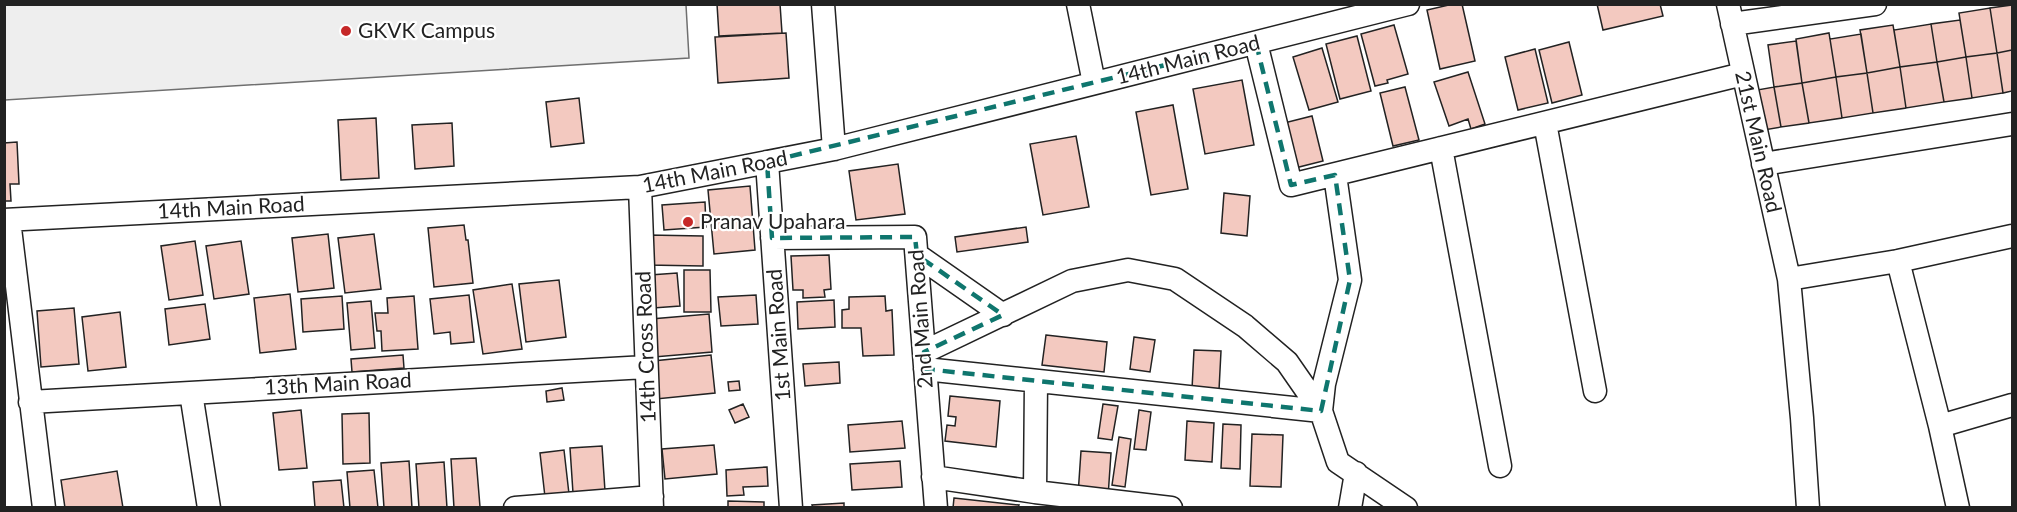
<svg xmlns="http://www.w3.org/2000/svg" width="2017" height="512" font-family="Lato,sans-serif">
	<style>
		.green { fill: #eee; stroke: #6f6f6f; stroke-width: 1.5 }
		.building { fill: #f3c9c0; stroke: #222; stroke-width: 1.5 }
		.lines { fill: none; stroke-linecap: round; stroke-linejoin: round }
		.minor-casing { stroke: #222; stroke-width: 25 }
		.minor { stroke: #fff; stroke-width: 22 }
		.marked { fill: none; stroke: #0f766e; stroke-width: 4.5; stroke-dasharray: 12 8; stroke-linejoin: round }
		.poi-dot { fill: #c62828; stroke: #fff; stroke-width: 2 }
		.labels { text-anchor: middle; stroke-width: 4.5; stroke-linejoin: round; paint-order: stroke }
		.poi-label { font-size: 21px; fill: #222; stroke: #fff; text-anchor: start }
		.street-label { font-size: 21px; fill: #222; stroke: #fff }
	</style>
	<rect width="100%" height="100%" fill="#fff"/>
	<!-- green -->
	<path class="green" d="M5,4L686,5L689,58L5,100Z"/>
	<!-- building -->
	<path class="building" d="M717,4H780L782,33L719,36Z
		M1453,4H1462L1475,61L1440,69L1427,10Z
		M1597,4H1660L1663,16L1603,30Z
		M2012,5V50L1997,53L1990,8Z
		M1990,8L1997,53L1966,57L1959,13Z
		M1960,20L1966,57L1937,62L1931,24Z
		M1931,24L1937,62L1900,67L1894,30Z
		M1394,25L1408,74L1387,80L1388,83L1375,86L1361,34Z
		M1893,25L1900,67L1867,73L1860,30Z
		M786,33L789,78L718,83L715,37Z
		M1829,33L1836,77L1802,83L1796,39Z
		M1861,34L1867,73L1836,77L1830,39Z
		M1357,36L1371,91L1340,99L1326,44Z
		M1796,41L1802,83L1774,87L1768,45Z
		M1569,42L1582,95L1552,103L1539,50Z
		M1322,48L1338,102L1309,110L1293,57Z
		M1535,49L1548,103L1518,110L1505,57Z
		M2012,50V91L2003,93L1997,53Z
		M1997,53L2003,93L1972,98L1966,57Z
		M1966,57L1972,98L1944,102L1937,62Z
		M1937,62L1944,102L1906,108L1900,67Z
		M1900,67L1906,108L1873,113L1867,73Z
		M1468,72L1485,124L1471,129L1468,119L1449,126L1434,82Z
		M1867,73L1873,113L1842,118L1836,77Z
		M1836,77L1842,118L1809,123L1802,83Z
		M1242,80L1254,145L1205,154L1193,89Z
		M1802,83L1809,123L1781,127L1774,87Z
		M1405,87L1419,140L1393,146L1380,93Z
		M1774,87L1781,127L1764,130L1757,90Z
		M579,98L584,143L551,147L546,102Z
		M1173,105L1188,189L1151,195L1136,112Z
		M1312,116L1323,161L1295,168L1284,123Z
		M376,118L379,178L341,180L338,120Z
		M452,123L454,166L415,169L412,125Z
		M1076,136L1089,207L1043,215L1030,144Z
		M17,142L19,184H10L11,201H4V143Z
		M898,164L905,214L856,220L849,171Z
		M750,186L755,250L714,254L708,190Z
		M1224,193L1250,196L1247,236L1221,233Z
		M705,202L706,227L664,230L662,205Z
		M464,225L466,240H468L473,283L434,287L428,228Z
		M1026,227L1028,242L957,252L955,237Z
		M328,234L334,288L298,292L292,238Z
		M374,234L381,289L345,293L338,238Z
		M647,235L703,236V266L647,265Z
		M195,241L203,295L169,300L161,246Z
		M241,241L249,294L214,299L206,246Z
		M829,255L831,289L824,290L825,297L803,298V290H793L791,256Z
		M684,270H710L711,312H684Z
		M677,273L680,306L653,308L650,275Z
		M559,280L566,337L526,342L519,284Z
		M512,284L522,349L483,354L473,290Z
		M290,294L296,349L260,353L254,298Z
		M469,295L474,342L451,344L450,332L434,334L430,299Z
		M756,295L758,324L721,326L718,297Z
		M342,296L344,329L303,332L301,299Z
		M414,296L418,349L382,351L381,331H377L375,313H388L387,298Z
		M885,296L886,311L892,310L894,355L863,356L861,328H842V310L849,309V297Z
		M834,300L835,327L798,329L797,302Z
		M371,301L375,348L351,350L347,303Z
		M205,304L210,339L169,345L165,309Z
		M74,308L79,364L41,367L37,311Z
		M120,312L126,367L88,371L82,317Z
		M709,314L712,352L654,357L651,319Z
		M1046,335L1107,342L1104,372L1042,365Z
		M1134,337L1155,340L1150,372L1130,369Z
		M1194,350L1221,351L1219,390L1192,389Z
		M403,355L404,368L352,372L351,359Z
		M711,355L715,393L656,399L653,361Z
		M839,362L840,383L805,386L803,364Z
		M739,381L740,390L729,391L728,382Z
		M562,388L564,400L547,402L546,391Z
		M950,396L1000,401L996,447L945,441L947,425L955,426L956,417L948,416Z
		M743,404L749,417L735,423L729,410Z
		M1103,404L1118,406L1112,440L1098,438Z
		M301,410L307,468L279,470L273,413Z
		M1139,410L1151,412L1146,450L1134,449Z
		M369,413L370,463L343,464L342,414Z
		M902,421L905,448L850,452L848,425Z
		M1187,421L1214,423L1212,462L1185,460Z
		M1223,424L1241,425L1240,469L1221,468Z
		M1252,434L1283,435L1281,487L1250,486Z
		M1119,437L1131,439L1125,487L1112,485Z
		M714,445L717,474L665,479L662,449Z
		M602,446L605,491L573,493L570,448Z
		M564,450L569,494L545,497L540,453Z
		M1081,451L1111,453L1108,497L1078,495Z
		M476,458L480,507L454,508L451,459Z
		M409,461L412,508H384L381,463Z
		M900,461L902,487L852,490L850,464Z
		M444,462L447,508H419L416,464Z
		M767,467L768,486L743,487L744,495L727,496L726,470Z
		M374,470L378,508H350L347,472Z
		M117,471L123,508H65L61,480Z
		M341,480L344,508H315L313,482Z
		M954,498L1019,505L1018,508H953Z
		M728,501L764,502V508H728Z
		M844,503V508H813L812,505Z"/>
	<g class="lines">
		<defs>
			<path id="minor" d="M823,4L834,149
				M1078,4L1094,83
				M1728,4L1789,279L1802,418L1808,508
				M1732,24L1875,4
				M1256,43L1291,185L1743,74
				M1545,123L1595,391
				M1441,148L1500,466
				M767,162L791,508
				M1763,164L2012,124
				M640,187L652,508
				M4,220L640,187L834,149L1408,4
				M9,220L44,508
				M772,238L915,237L936,508
				M917,255L1003,315
				M1898,261L1940,426L1958,508
				M1789,279L1898,261L2012,236
				M924,352L1072,281L1128,270L1175,279L1245,326L1287,362L1321,411
				M925,369L1321,411L1338,462L1406,508
				M191,393L209,508
				M30,402L646,367
				M1321,411L1324,384L1350,280L1335,175
				M1940,426L2012,405
				M933,477L1035,492L1171,508
				M1035,492L1036,381
				M515,508L652,497
				M1350,508L1356,473"/>
		</defs>
		<!-- minor casing -->
		<use href="#minor" class="minor-casing"/>
		<!-- minor -->
		<use href="#minor" class="minor"/>
	</g>
	<!-- marked area -->
	<path class="marked" d="M1256,43L1291,185L1335,175L1350,280L1321,411L925,369L924,352L1003,315L917,255L915,237L772,238L767,162Z"/>
	<!-- markers -->
	<g class="poi-dot">
		<circle cx="346" cy="31" r="6"/>
		<circle cx="688" cy="222" r="6"/>
	</g>
	<g class="labels">
		<!-- poi labels -->
		<g class="poi-label">
			<text x="358" y="38">GKVK Campus</text>
			<text x="700" y="229">Pranav Upahara</text>
		</g>
		<!-- street labels -->
		<g class="street-label">
			<text transform="translate(1188 60) rotate(-14)" y="7">14th Main Road</text>
			<text transform="translate(1758 142) rotate(77)" y="7">21st Main Road</text>
			<text transform="translate(715 172) rotate(-11)" y="7">14th Main Road</text>
			<text transform="translate(231 208) rotate(-3)" y="7">14th Main Road</text>
			<text transform="translate(921 319) rotate(-94)" y="7">2nd Main Road</text>
			<text transform="translate(779 335) rotate(-94)" y="7">1st Main Road</text>
			<text transform="translate(646 347) rotate(-92)" y="7">14th Cross Road</text>
			<text transform="translate(338 384) rotate(-3)" y="7">13th Main Road</text>
		</g>
	</g>
	<!-- border -->
	<rect width="2017" height="512" fill="none" stroke="#222222" stroke-width="12"/>
</svg>
